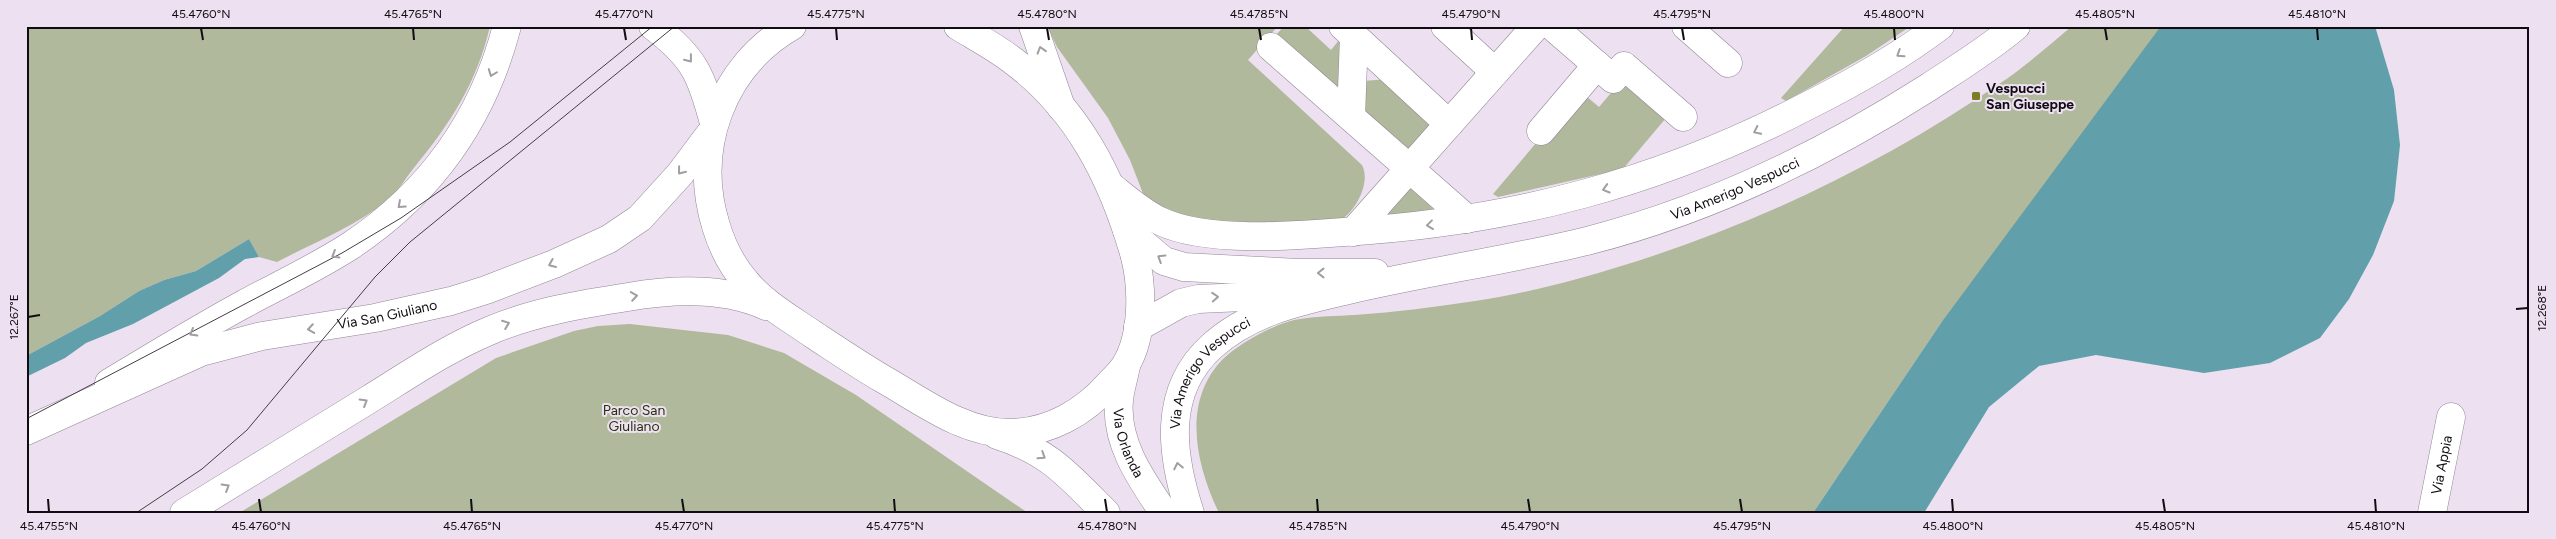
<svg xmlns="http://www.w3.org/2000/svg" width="2556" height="539" font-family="Figtree,sans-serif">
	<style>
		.green { fill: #b0b99c }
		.water { fill: #619fab }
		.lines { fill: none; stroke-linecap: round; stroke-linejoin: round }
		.minor-casing { stroke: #918695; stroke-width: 29 }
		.major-casing { stroke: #918695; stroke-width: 29 }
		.minor { stroke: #fff; stroke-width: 28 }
		.major { stroke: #fff; stroke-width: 28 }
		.tram { stroke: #443e46; stroke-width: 1 }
		.oneway { stroke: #a09ea0 }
		.ticks { fill: none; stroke: #110c12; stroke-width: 2 }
		.poi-dot { fill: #7c7d25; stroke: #ede1f1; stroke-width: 2 }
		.labels { text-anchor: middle; stroke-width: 4; stroke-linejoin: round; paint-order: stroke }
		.poi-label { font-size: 14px; font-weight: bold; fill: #110c12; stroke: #ede1f1; text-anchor: start }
		.street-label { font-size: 14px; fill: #110c12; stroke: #ede1f1 }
		.park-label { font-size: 14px; fill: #27300b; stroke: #ede1f1 }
		.neatline { fill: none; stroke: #110c12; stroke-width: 2 }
		.ticks-label { font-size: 12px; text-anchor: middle; fill: #110c12 }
	</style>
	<rect width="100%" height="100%" fill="#ede1f1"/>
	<!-- green -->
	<path class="green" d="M26,26H490C477,83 450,124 413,169C405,179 397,193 387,201C354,227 313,243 277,262L259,257L249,239L196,271L164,280L139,291L100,316L26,356Z
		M1047,26H1278L1248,60L1362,165C1372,184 1353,217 1334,224L1184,221L1144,196L1130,160L1108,118L1057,47Z
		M1284,26H1305L1331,50L1344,34L1345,100L1276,35Z
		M1845,26H1911L1866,56L1786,101L1781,98Z
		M2072,26H2287L1941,323L1813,513H1219C1196,465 1181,402 1223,359C1240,343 1277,322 1300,319C1318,316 1337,316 1355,315C1395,312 1436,307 1475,301C1509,296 1544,288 1577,279C1727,238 1871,172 1999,84C2025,67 2048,46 2072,26Z
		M1389,79L1435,119L1409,149H1402L1363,114V81Z
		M1622,80L1666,118L1623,169L1498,197L1493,194L1580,91L1599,107Z
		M1410,188L1438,213L1374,222Z
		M630,324L728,335L784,353L856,395L1028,513H239L496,358L574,331L598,326Z"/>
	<!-- water -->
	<path class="water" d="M2161,26H2375L2394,90L2400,145L2394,201L2373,255L2349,299L2320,338L2270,363L2204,373L2096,355L2039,366L1989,407L1924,513H1813L1941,323Z
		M249,239L259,257L245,259L219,278L133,324L86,343L65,358L26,377V356L100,316L139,291L164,280L196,271Z"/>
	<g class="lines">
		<defs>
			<g id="minor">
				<path d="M653,26C694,57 701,74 714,123"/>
				<path d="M1033,26L1061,107"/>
				<path d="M1343,26L1449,124"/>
				<path d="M1445,26L1495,72"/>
				<path d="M1552,26L1613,79L1624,66L1683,117"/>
				<path d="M1686,26L1728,63"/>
				<path d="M1271,47L1467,219"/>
				<path d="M1351,117L1354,36"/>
				<path d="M1541,131L1597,65"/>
				<path d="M1113,188C1128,200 1143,213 1160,221C1205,243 1294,236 1344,232C1511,222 1659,183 1807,106C1853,83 1899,57 1940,26"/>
				<path d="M1353,232L1536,26"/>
				<path d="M109,383C154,356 198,329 244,304C279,285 316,268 350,246C430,193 483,119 507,26"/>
				<path id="s1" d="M2432,513L2451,417"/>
			</g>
			<g id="major">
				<path d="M792,26C721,67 692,149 716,226C722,246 732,266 746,282C764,304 791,319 814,335C837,350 859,365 883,379C922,401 963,433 1009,433C1049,433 1085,412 1110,383C1115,378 1121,372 1125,366C1144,336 1143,285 1134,253C1112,177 1077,108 1012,60C995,47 976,37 958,26"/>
				<path d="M1127,230L1164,261L1184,267L1298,273H1375"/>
				<path d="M1138,327L1181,303L1198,299L1292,295"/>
				<path id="s2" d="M1126,366C1124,377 1120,389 1119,400C1115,443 1141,479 1164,513"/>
				<path id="s3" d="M26,431L201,352L262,336L375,318L451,301L486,290L554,264L609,239L640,218L680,174L710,134"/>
				<path d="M997,435C1050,452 1068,475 1106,513"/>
				<path d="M184,513C245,475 307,438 368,400C407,376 446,349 489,331C533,312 582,304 628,297C674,289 724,287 766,306"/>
				<path id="s4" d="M1190,513C1171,455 1162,391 1212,346C1252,310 1303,301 1353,289C1431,271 1509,260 1587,241C1708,210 1824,154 1929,87C1958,68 1989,49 2016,26"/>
			</g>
		</defs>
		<!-- minor casing -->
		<use href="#minor" class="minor-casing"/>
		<!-- major casing -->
		<use href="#major" class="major-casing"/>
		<!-- minor -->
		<use href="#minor" class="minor"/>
		<!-- major -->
		<use href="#major" class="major"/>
		<!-- tram -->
		<path class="tram" d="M26,419L342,253L401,218L510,142L653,26
			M136,513L202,469L247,430L375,277L410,242L675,26"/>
	</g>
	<!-- one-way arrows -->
	<defs><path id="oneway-chevron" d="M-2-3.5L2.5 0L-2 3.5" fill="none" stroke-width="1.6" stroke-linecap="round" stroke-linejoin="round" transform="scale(1.25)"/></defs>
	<g class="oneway">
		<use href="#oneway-chevron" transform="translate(1041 50) rotate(-107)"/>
		<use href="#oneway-chevron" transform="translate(1900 54) rotate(147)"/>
		<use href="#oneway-chevron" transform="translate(689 59) rotate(52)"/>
		<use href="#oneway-chevron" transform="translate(492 73) rotate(111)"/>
		<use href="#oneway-chevron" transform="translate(1757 131) rotate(154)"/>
		<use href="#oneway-chevron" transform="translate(681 171) rotate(128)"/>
		<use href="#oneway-chevron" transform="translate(1606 189) rotate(164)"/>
		<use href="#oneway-chevron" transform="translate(401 205) rotate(138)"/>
		<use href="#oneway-chevron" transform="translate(1430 225) rotate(173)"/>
		<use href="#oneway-chevron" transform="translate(335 255) rotate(149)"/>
		<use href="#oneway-chevron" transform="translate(1161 258) rotate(-148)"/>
		<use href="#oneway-chevron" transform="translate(552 264) rotate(157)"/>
		<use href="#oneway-chevron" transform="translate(1321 273) rotate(-180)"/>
		<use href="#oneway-chevron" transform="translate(634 296) rotate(-9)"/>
		<use href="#oneway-chevron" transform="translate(1215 297) rotate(-4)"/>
		<use href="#oneway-chevron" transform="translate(506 324) rotate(-21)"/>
		<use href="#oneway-chevron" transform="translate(311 329) rotate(171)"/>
		<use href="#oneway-chevron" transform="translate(193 333) rotate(150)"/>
		<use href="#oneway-chevron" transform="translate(364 402) rotate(-31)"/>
		<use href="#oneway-chevron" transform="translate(1042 456) rotate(33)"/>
		<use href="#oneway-chevron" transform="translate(1178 466) rotate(-102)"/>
		<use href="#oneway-chevron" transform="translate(226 487) rotate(-31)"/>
	</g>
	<!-- ticks -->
	<path class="ticks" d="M201,28L203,40M413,28L414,40M624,28L626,40M836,28L837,40M1047,28L1049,40M1259,28L1261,40M1471,28L1472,40M1682,28L1684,40M1894,28L1895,40M2105,28L2107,40M2317,28L2318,40M2516,309L2528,308M28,317L40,315M48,499L49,512M259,499L261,512M471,499L472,512M682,499L684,512M894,499L895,512M1105,499L1107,512M1317,499L1318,512M1528,499L1530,512M1740,499L1742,512M1952,499L1953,512M2163,499L2165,512M2375,499L2376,512"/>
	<!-- markers -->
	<rect class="poi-dot" x="1971" y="91" width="10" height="10" rx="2.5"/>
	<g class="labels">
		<!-- poi labels -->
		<g class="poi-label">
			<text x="1986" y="93">Vespucci<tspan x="1986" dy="16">San Giuseppe</tspan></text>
		</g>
		<!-- street labels -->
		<g class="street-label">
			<text dy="5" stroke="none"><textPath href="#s4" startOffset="729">Via Amerigo Vespucci</textPath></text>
			<text dy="5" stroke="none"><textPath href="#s3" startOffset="382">Via San Giuliano</textPath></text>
			<text dy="5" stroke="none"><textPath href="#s4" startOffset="155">Via Amerigo Vespucci</textPath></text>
			<text dy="5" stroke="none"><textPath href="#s2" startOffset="79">Via Orlanda</textPath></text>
			<text dy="5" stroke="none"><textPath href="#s1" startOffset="49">Via Appia</textPath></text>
		</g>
		<!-- park labels -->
		<g class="park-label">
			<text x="634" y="415">Parco San<tspan x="634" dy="16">Giuliano</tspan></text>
		</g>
	</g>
	<!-- border -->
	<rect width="2556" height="539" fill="none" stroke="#ede1f1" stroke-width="55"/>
	<rect x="28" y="28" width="2500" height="484" class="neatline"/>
	<g class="ticks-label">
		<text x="201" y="18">45.4760°N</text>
		<text x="413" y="18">45.4765°N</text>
		<text x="624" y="18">45.4770°N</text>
		<text x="836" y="18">45.4775°N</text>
		<text x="1047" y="18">45.4780°N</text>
		<text x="1259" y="18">45.4785°N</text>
		<text x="1471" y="18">45.4790°N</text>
		<text x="1682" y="18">45.4795°N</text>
		<text x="1894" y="18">45.4800°N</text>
		<text x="2105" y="18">45.4805°N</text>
		<text x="2317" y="18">45.4810°N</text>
		<text transform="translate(2542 308) rotate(-90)" y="4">12.268°E</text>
		<text transform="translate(14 317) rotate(-90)" y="4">12.267°E</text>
		<text x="49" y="530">45.4755°N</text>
		<text x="261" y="530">45.4760°N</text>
		<text x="472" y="530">45.4765°N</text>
		<text x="684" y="530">45.4770°N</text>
		<text x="895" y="530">45.4775°N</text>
		<text x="1107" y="530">45.4780°N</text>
		<text x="1318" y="530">45.4785°N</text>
		<text x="1530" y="530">45.4790°N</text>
		<text x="1742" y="530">45.4795°N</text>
		<text x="1953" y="530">45.4800°N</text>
		<text x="2165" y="530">45.4805°N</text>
		<text x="2376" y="530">45.4810°N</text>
	</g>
</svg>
